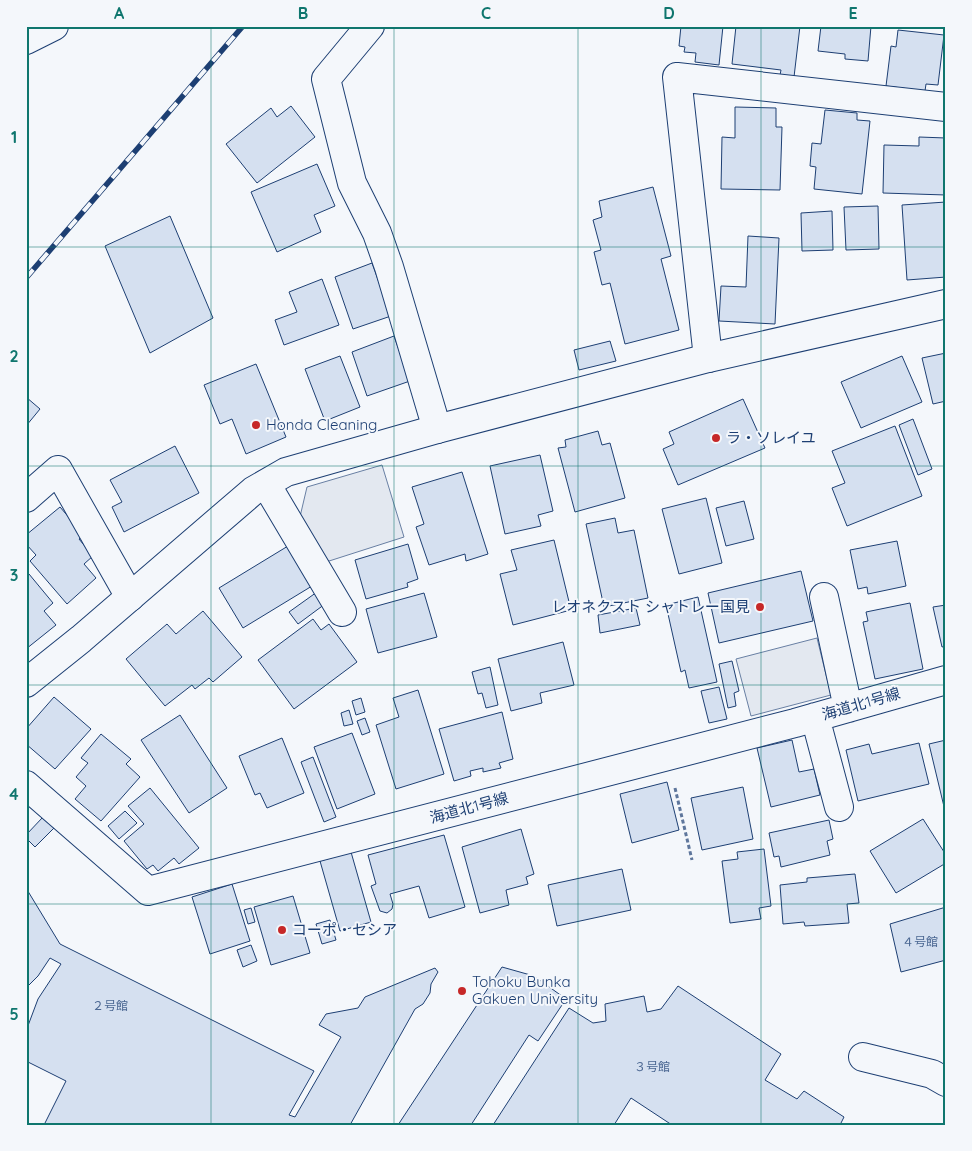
<svg xmlns="http://www.w3.org/2000/svg" width="972" height="1151" font-family="Quicksand,'Noto Sans JP',sans-serif">
	<style>
		.parking { fill: #e3e8f0; stroke: #687fa3 }
		.building { fill: #d5e0f0; stroke: #1d3f73 }
		.lines { fill: none; stroke-linecap: round; stroke-linejoin: round }
		.street-casing { stroke: #1d3f73; stroke-width: 30 }
		.secondary-casing { stroke: #1d3f73; stroke-width: 30 }
		.path { stroke: #5e769c; stroke-width: 3; stroke-dasharray: 4 2.5; stroke-linecap: butt }
		.street { stroke: #f4f7fb; stroke-width: 28 }
		.secondary { stroke: #f4f7fb; stroke-width: 28 }
		.rail-casing { stroke: #1d3f73; stroke-width: 5.5 }
		.rail { stroke: #f4f7fb; stroke-width: 4; stroke-dasharray: 11; stroke-linecap: butt }
		.grid { fill: none; stroke: #0f766e; stroke-width: 1; stroke-opacity: 0.55 }
		.poi-dot { fill: #c62828; stroke: #f4f7fb; stroke-width: 2 }
		.labels { text-anchor: middle; stroke-width: 4; stroke-linejoin: round; paint-order: stroke }
		.number-label { font-size: 12px; fill: #4b6792 }
		.poi-label { font-size: 15px; fill: #1d3f73; stroke: #f4f7fb; text-anchor: start }
		.street-label { font-size: 15px; fill: #1d3f73; stroke: #f4f7fb }
		.neatline { fill: none; stroke: #0f766e; stroke-width: 2 }
		.grid-label { font-size: 16px; text-anchor: middle; font-weight: bold; fill: #0f766e }
	</style>
	<rect width="100%" height="100%" fill="#f4f7fb"/>
	<!-- parking -->
	<path class="parking" d="M382,465L404,537L326,562L299,521L307,487Z
		M817,638L831,695L751,716L736,659Z"/>
	<!-- building -->
	<path class="building" d="M681,26H723L719,65L695,62L696,53L684,52L685,47L679,46Z
		M736,26H800L794,77L780,75L781,70L732,64Z
		M821,26H871L868,61L845,59V54L818,51Z
		M898,30L944,35L938,85L926,84L925,91L886,86L891,46L896,47Z
		M291,106L315,137L257,183L226,144L271,108L277,117Z
		M735,107L776,108V127H782L780,190L721,189L722,137L735,138Z
		M825,110L857,113V120L870,121L862,194L814,189L816,167L810,166L812,143L821,144Z
		M919,137L946,138V195L883,193L884,145L919,146Z
		M317,164L335,206L314,215L321,232L277,252L251,192Z
		M653,187L671,256L661,259L679,330L625,344L610,283L602,285L594,252L601,250L593,220L602,217L599,201Z
		M946,202V277L907,280L902,205Z
		M878,206L879,249L846,250L844,207Z
		M832,211L833,250L802,251L801,213Z
		M170,216L213,318L150,353L105,246Z
		M748,236L779,238L775,324L719,321L721,286L746,287Z
		M372,263L391,316L353,329L335,277Z
		M322,279L339,325L284,345L275,320L297,312L289,292Z
		M394,336L410,381L367,396L352,352Z
		M610,341L616,361L579,370L574,350Z
		M946,353V401L933,404L922,358Z
		M340,356L360,407L325,421L305,369Z
		M902,356L922,402L861,428L841,382Z
		M256,364L286,437L246,454L232,419L220,424L204,385Z
		M26,397L40,409L26,426Z
		M743,399L765,448L678,485L663,449L674,444L669,432Z
		M913,419L932,469L918,475L899,425Z
		M895,426L922,496L847,526L832,488L845,483L832,451Z
		M598,431L602,445L610,443L625,498L575,512L558,448L566,447L565,440Z
		M175,446L199,493L124,532L112,507L122,502L110,480Z
		M540,455L553,511L538,515L541,526L505,534L490,466Z
		M462,472L488,554L466,561L465,554L429,565L416,527L424,524L412,487Z
		M706,498L722,563L679,574L662,509Z
		M744,501L754,539L726,546L716,508Z
		M60,507L84,535L79,539L93,556L84,564L96,578L67,604L30,561L36,555L26,544V535Z
		M615,518L618,533L634,530L648,598L604,607L586,524Z
		M554,540L571,610L513,625L500,574L517,570L511,550Z
		M897,541L906,586L868,594L867,587L858,589L850,550Z
		M408,544L418,579L407,583L408,587L366,599L355,560Z
		M288,546L312,586L243,628L219,588Z
		M801,571L813,621L719,643L708,593Z
		M29,574L53,603L44,611L56,625L26,649V577Z
		M317,592L325,604L298,624L289,612Z
		M424,593L437,637L378,653L366,609Z
		M698,597L717,682L689,688L685,670L681,672L666,605Z
		M910,603L923,669L875,679L863,622L868,621L866,612Z
		M946,605V646L942,647L933,607Z
		M636,608L640,625L600,633L598,615Z
		M203,611L242,657L213,682L209,678L195,689L192,685L165,706L126,659L167,624L176,634Z
		M313,619L321,630L329,624L357,662L294,709L258,660Z
		M563,642L574,685L540,693L542,703L511,711L498,659Z
		M732,661L739,691L734,693L736,706L728,708L719,664Z
		M490,667L498,705L486,708L482,693L478,694L472,672Z
		M719,687L727,719L709,723L701,691Z
		M418,690L444,774L396,789L376,725L399,717L393,698Z
		M54,697L91,729L55,769L26,744V729Z
		M361,698L365,712L356,715L352,701Z
		M349,710L353,724L344,726L341,713Z
		M502,712L513,759L499,763L501,768L483,772V768L470,771L471,776L454,781L439,729Z
		M180,715L227,788L189,813L141,740Z
		M365,718L370,732L362,735L357,721Z
		M352,733L375,794L337,809L314,747Z
		M101,734L131,759L126,764L140,777L101,821L75,799L86,786L76,777L88,763L81,758Z
		M282,738L304,793L267,808L260,793L255,795L239,756Z
		M792,740L799,772L814,769L820,795L771,807L757,748Z
		M946,740V815L929,744Z
		M919,743L929,784L858,801L846,750L869,744L872,754Z
		M313,757L336,817L324,822L301,762Z
		M667,782L679,830L632,843L620,794Z
		M743,787L753,839L702,850L691,798Z
		M150,788L199,848L179,864L174,858L158,871L153,865L147,869L124,841L144,824L128,806Z
		M125,811L137,823L119,839L108,826Z
		M43,817L54,828L35,847L26,838V835Z
		M923,819L946,855V863L896,893L870,851Z
		M829,820L833,839L827,841L830,855L781,867L779,856L774,857L769,833Z
		M521,829L534,874L526,877L528,884L506,890L509,905L480,913L462,847Z
		M444,835L465,907L429,918L419,886L390,894L393,904L392,909L387,913L380,911L371,886L376,884L368,855Z
		M764,849L771,906L759,908L761,919L730,923L722,861L738,859L737,852Z
		M351,852L371,922L340,931L320,861Z
		M622,869L631,910L557,926L548,885Z
		M855,874L859,903L847,904L849,923L805,926L804,922L783,924L780,885L807,882V878Z
		M232,884L250,941L210,954L192,897Z
		M26,888L60,944L314,1071L289,1115L295,1117L341,1037L319,1025L326,1014L358,1008L365,997L435,968L438,972L431,984L430,993L423,1004L415,1009L350,1125H44L66,1081L26,1061V1031L38,999L61,964L50,958L38,976L26,988Z
		M293,896L310,953L271,965L254,907Z
		M946,907V960L901,972L890,924Z
		M251,908L255,922L248,924L244,910Z
		M330,920L336,940L322,944L316,924Z
		M251,945L257,961L243,967L237,950Z
		M502,967L534,976L566,999L538,1041L529,1035L471,1125H398Z
		M678,986L781,1054L765,1080L797,1099L804,1091L844,1117L840,1125H672L631,1098L614,1125H493L569,1008L593,1023L606,1021L605,1004L644,996L647,1012L661,1009Z"/>
	<g class="lines">
		<defs>
			<path id="street" d="M370,26L326,79L352,183L377,233L389,267L437,429
				M26,40L54,26
				M708,358L677,77L946,107
				M266,484L342,612
				M26,498L58,470L130,597
				M824,597L848,708
				M815,717L839,807
				M26,785L148,891L795,723L946,680
				M863,1057L932,1074L946,1082"/>
			<path id="secondary" d="M26,683L81,639L253,491L286,472L437,429L708,358L946,304"/>
		</defs>
		<!-- street casing -->
		<use href="#street" class="street-casing"/>
		<!-- secondary casing -->
		<use href="#secondary" class="secondary-casing"/>
		<!-- path -->
		<path class="path" d="M675,788L692,860"/>
		<!-- street -->
		<use href="#street" class="street"/>
		<!-- secondary -->
		<use href="#secondary" class="secondary"/>
		<defs>
			<path id="rail" d="M26,278L243,26"/>
		</defs>
		<!-- rail casing -->
		<use href="#rail" class="rail-casing"/>
		<!-- rail -->
		<use href="#rail" class="rail"/>
	</g>
	<!-- grid -->
	<path class="grid" d="M211,26V1125M394,26V1125M578,26V1125M761,26V1125M26,247H946M26,466H946M26,685H946M26,904H946"/>
	<!-- markers -->
	<g class="poi-dot">
		<circle cx="256" cy="425" r="5"/>
		<circle cx="716" cy="438" r="5"/>
		<circle cx="760" cy="607" r="5"/>
		<circle cx="282" cy="930" r="5"/>
		<circle cx="462" cy="991" r="5"/>
	</g>
	<g class="labels">
		<!-- number labels -->
		<g class="number-label">
			<text x="920" y="946">４号館</text>
			<text x="110" y="1010">２号館</text>
			<text x="652" y="1071">３号館</text>
		</g>
		<!-- poi labels -->
		<g class="poi-label">
			<text x="266" y="430">Honda Cleaning</text>
			<text x="726" y="443">ラ・ソレイユ</text>
			<text x="750" y="612" text-anchor="end">レオネクスト シャトレー国見</text>
			<text x="292" y="935">コーポ・セシア</text>
			<text x="472" y="987">Tohoku Bunka<tspan x="472" dy="17">Gakuen University</tspan></text>
		</g>
		<!-- street labels -->
		<g class="street-label">
			<text transform="translate(861 704) rotate(-16)" y="5">海道北1号線</text>
			<text transform="translate(469 808) rotate(-15)" y="5">海道北1号線</text>
		</g>
	</g>
	<!-- border -->
	<rect width="972" height="1151" fill="none" stroke="#f4f7fb" stroke-width="55"/>
	<rect x="28" y="28" width="916" height="1096" class="neatline"/>
	<g class="grid-label">
		<text x="119" y="19">A</text>
		<text x="303" y="19">B</text>
		<text x="486" y="19">C</text>
		<text x="669" y="19">D</text>
		<text x="853" y="19">E</text>
		<text x="14" y="143">1</text>
		<text x="14" y="362">2</text>
		<text x="14" y="581">3</text>
		<text x="14" y="800">4</text>
		<text x="14" y="1020">5</text>
	</g>
</svg>
